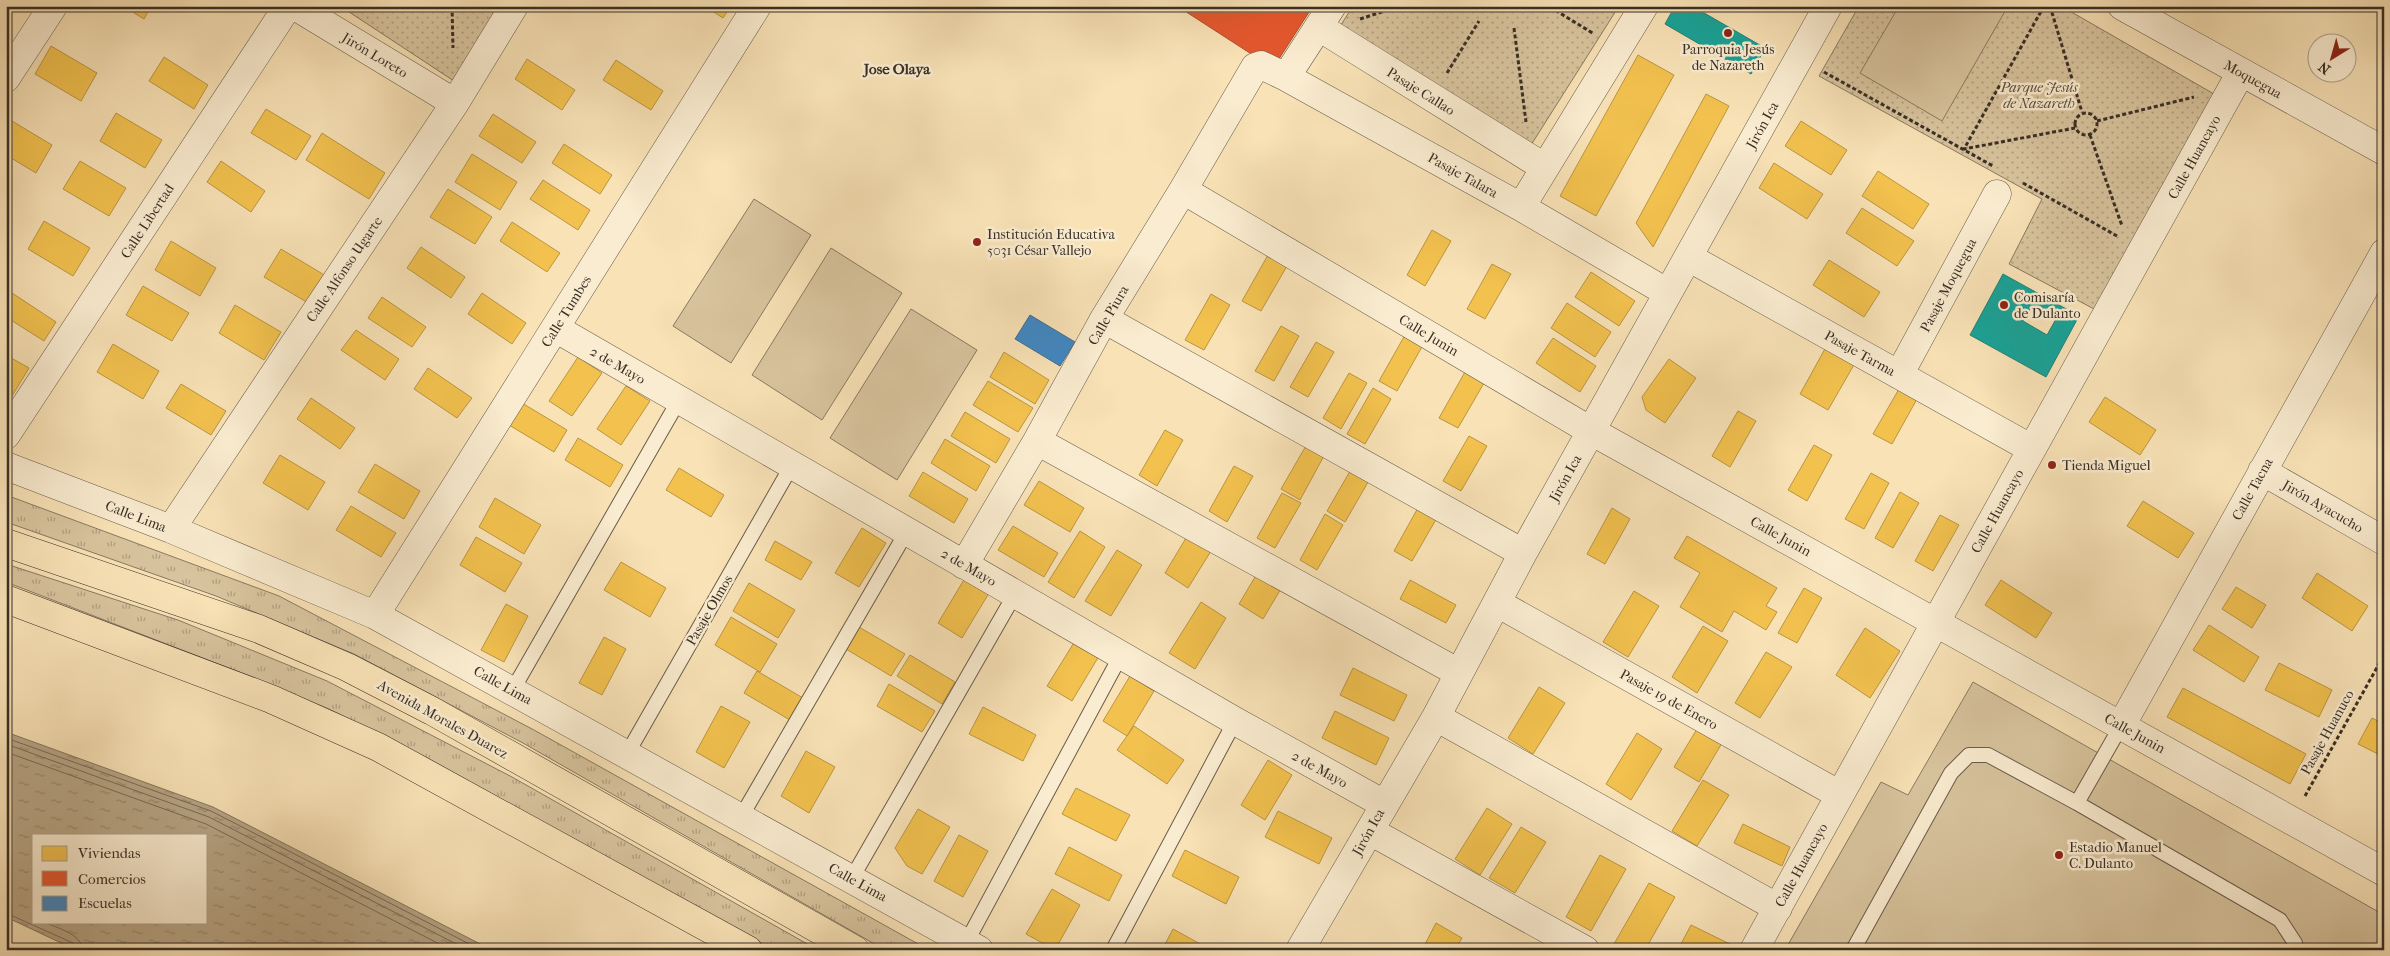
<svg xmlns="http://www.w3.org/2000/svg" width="2390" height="956" font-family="'IM FELL French Canon',serif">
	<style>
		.grass { fill: url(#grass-tufts); stroke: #887a62 }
		.park { fill: url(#park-dots); stroke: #887a62 }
		.pitch { fill: #d8c49e; stroke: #887a62 }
		.water { fill: url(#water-ripples); stroke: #85765f; fill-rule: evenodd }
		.homes { fill: #f2c14e; stroke: #ba9542 }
		.shops { fill: #e4572e; stroke: #b14b2c }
		.schools { fill: #3f88c5; stroke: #3d6d95 }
		.public { fill: #17a398; stroke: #218076; fill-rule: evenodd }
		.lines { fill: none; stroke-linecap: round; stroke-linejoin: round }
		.shore { stroke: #786a56; stroke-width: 1 }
		.lane-casing { stroke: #695c4a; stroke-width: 16 }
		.street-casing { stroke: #695c4a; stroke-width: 29 }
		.highway-casing { stroke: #392f26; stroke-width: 29 }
		.path { stroke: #392f26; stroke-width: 3; stroke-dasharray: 4 2.5; stroke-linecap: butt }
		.lane { stroke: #faecd0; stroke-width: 14 }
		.street { stroke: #faecd0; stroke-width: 28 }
		.highway { stroke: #f8e2b6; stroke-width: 28 }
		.poi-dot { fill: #8f2418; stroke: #faecd0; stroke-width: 2 }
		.labels { text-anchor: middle; stroke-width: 5; stroke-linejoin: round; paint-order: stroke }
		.poi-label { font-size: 14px; fill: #392f26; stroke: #faecd0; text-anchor: start }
		.street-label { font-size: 14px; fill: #392f26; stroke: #faecd0 }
		.park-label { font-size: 14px; font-style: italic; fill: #594d3e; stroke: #faecd0 }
		.neighbourhood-label { font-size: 15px; font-weight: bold; fill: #392f26; stroke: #faecd0 }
	</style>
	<defs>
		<pattern id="grass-tufts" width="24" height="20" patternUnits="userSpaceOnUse" patternTransform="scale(1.25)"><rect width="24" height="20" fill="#d8c49e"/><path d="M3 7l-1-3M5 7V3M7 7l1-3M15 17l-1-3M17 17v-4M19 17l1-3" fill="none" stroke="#b0a081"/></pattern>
		<pattern id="park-dots" width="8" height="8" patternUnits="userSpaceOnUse" patternTransform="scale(1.25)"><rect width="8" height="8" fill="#d8c49e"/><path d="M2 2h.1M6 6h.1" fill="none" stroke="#b0a081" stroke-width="1.8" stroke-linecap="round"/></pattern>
		<pattern id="water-ripples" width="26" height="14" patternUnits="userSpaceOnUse" patternTransform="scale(1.25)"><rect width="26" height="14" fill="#b7a585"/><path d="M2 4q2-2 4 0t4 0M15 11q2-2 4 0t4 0" fill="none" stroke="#96876d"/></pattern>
	</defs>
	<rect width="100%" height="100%" fill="#f8e2b6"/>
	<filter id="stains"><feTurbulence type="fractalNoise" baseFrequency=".004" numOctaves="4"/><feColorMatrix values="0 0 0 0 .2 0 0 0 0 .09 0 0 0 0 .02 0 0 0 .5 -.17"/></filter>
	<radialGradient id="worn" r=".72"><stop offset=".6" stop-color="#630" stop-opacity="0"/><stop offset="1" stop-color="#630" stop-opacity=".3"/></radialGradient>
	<!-- grass -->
	<path class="grass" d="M6,495L279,596L534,730L929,950H885L523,743L354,654L216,596L6,522Z
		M6,564L178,620L327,681L512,777L818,950H774L431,760L329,709L239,672L6,582Z"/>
	<!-- park -->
	<path class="park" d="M340,6H500L454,81Z
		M1353,6H1619L1531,145L1337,31Z
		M1859,6H2061L2214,94L2096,310L2009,264L2042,199L1819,76Z"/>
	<!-- pitch -->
	<path class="pitch" d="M1899,6H2008L1942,121L1860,73Z
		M754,199L811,235L731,363L673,326Z
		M831,248L902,293L822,420L752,375Z
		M911,309L977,350L897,480L830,438Z
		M1973,682L2384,915V937L2377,950H1785L1881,782L1908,795Z"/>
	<!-- water -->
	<path class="water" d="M6,732L213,807L492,950H76L6,917ZM34,835H206V922H34Z"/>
	<!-- homes -->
	<path class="homes" d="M123,6H151L144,19Z
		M704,6H731L723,18Z
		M51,46L97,73L81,101L35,74Z
		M1638,55L1674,75L1596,216L1560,196Z
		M164,57L208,85L194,109L149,81Z
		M527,59L575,90L562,110L515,79Z
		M616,60L663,91L651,110L603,80Z
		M1706,94L1729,106L1653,247L1636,223Z
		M266,109L311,136L296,160L251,133Z
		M116,113L162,140L145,168L100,141Z
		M493,114L536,142L522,163L479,136Z
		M7,118L52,145L36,173L6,155Z
		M1801,121L1847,150L1831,175L1785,146Z
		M322,133L385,173L369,199L306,160Z
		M564,144L612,175L600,194L552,163Z
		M472,154L517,182L500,210L455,182Z
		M80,161L126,188L109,216L63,189Z
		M221,161L265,191L251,212L207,182Z
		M1774,163L1823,194L1807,219L1759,188Z
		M1878,171L1929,204L1913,229L1862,196Z
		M543,180L590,210L578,230L530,199Z
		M448,189L492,217L475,244L430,217Z
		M1862,208L1914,241L1897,266L1846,233Z
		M44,221L90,248L73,276L28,249Z
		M512,222L560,253L547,272L500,241Z
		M1432,230L1451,241L1425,286L1407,275Z
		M171,241L216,268L200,296L155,270Z
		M421,247L465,277L451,298L407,268Z
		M281,249L326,276L310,304L264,277Z
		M1268,255L1287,266L1261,311L1242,301Z
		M1829,260L1880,292L1864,317L1813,285Z
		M1492,264L1511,274L1485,319L1467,309Z
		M1591,272L1635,301L1619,326L1575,297Z
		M143,286L189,313L172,341L126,315Z
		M9,291L56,322L44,341L6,317V294Z
		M482,293L526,323L512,344L468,314Z
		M1211,294L1230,305L1204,350L1185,340Z
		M382,297L426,327L412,347L368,318Z
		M1567,303L1611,332L1595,357L1551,328Z
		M235,305L281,332L264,360L219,333Z
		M1281,326L1299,336L1274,381L1255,371Z
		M356,330L399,359L385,380L341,350Z
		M1405,335L1423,345L1397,391L1379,381Z
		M1553,338L1596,366L1580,392L1536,363Z
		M1316,342L1334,352L1308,397L1290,387Z
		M113,344L159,371L143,399L97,372Z
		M1826,347L1855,363L1828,410L1800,394Z
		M1004,352L1049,380L1035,404L990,377Z
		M6,355L29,368L12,396L6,393Z
		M578,357L602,373L572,416L549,401Z
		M1669,359L1696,378L1665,423L1646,410L1642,397Z
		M428,368L472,398L457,418L414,389Z
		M1465,372L1484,383L1458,428L1439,418Z
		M1349,373L1367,383L1341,429L1323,418Z
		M988,381L1033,408L1018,432L973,405Z
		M181,384L226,411L211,435L166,408Z
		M626,386L650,401L621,445L597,429Z
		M1373,388L1391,399L1365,444L1347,434Z
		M1899,389L1917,399L1892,444L1873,434Z
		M2105,397L2156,430L2140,455L2089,422Z
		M311,398L355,428L340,449L297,419Z
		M522,403L567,430L554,452L509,425Z
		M1738,411L1756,421L1730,467L1712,456Z
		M965,412L1010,439L996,463L951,436Z
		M1165,430L1183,440L1157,486L1139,475Z
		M1469,436L1487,446L1461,491L1443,481Z
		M578,438L623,465L610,487L565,460Z
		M945,439L990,466L976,491L931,463Z
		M1307,444L1325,454L1300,500L1281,489Z
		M1814,445L1832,455L1807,501L1788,490Z
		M280,455L325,482L308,510L263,483Z
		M375,464L420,491L404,519L358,492Z
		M1234,466L1253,476L1227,522L1209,511Z
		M1353,466L1371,477L1345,522L1327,511Z
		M679,468L724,495L711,517L666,490Z
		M923,472L968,499L954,523L909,496Z
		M1871,473L1889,483L1864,529L1845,519Z
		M1039,481L1084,508L1070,532L1024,505Z
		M1900,492L1919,503L1893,548L1875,538Z
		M1282,493L1301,503L1275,548L1257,538Z
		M495,498L541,525L524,554L479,527Z
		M2143,501L2194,533L2178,558L2127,526Z
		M351,506L396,533L381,557L336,530Z
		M1419,506L1438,516L1412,561L1394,551Z
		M1612,508L1630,519L1605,564L1587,554Z
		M1325,514L1343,525L1317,570L1300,560Z
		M1940,515L1959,525L1933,571L1915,561Z
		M1013,526L1058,553L1044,577L998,550Z
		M862,528L886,543L859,587L835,573Z
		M1192,528L1216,543L1188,588L1165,573Z
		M1080,531L1105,547L1074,598L1048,582Z
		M1687,536L1777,588L1766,606L1777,612L1766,630L1734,611L1722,632L1680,607L1700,573L1674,558Z
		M476,537L522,563L505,592L460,565Z
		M775,541L812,562L801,580L765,560Z
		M1117,550L1142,565L1111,616L1085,601Z
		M621,562L666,588L650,617L604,590Z
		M1258,572L1282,587L1263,619L1239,604Z
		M2317,573L2368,606L2352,631L2302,598Z
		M965,578L989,593L962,638L938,623Z
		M1410,580L1456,605L1446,623L1400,599Z
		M2001,580L2052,613L2036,638L1985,605Z
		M749,583L795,610L778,638L733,611Z
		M2236,587L2266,605L2252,628L2222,609Z
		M1804,588L1822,598L1797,643L1778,633Z
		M1634,591L1659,606L1628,657L1603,642Z
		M1201,602L1226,618L1195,669L1169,653Z
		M506,604L528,616L504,662L481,650Z
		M731,617L777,644L760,672L715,645Z
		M2209,625L2259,657L2244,682L2193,650Z
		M1703,626L1728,641L1697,693L1672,677Z
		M859,627L905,654L891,676L846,649Z
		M1865,628L1900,651L1870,698L1836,675Z
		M604,637L626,649L602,695L579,683Z
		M1075,641L1099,656L1072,701L1047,686Z
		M1766,652L1792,667L1760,718L1735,703Z
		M910,655L955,682L942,704L897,676Z
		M2279,663L2332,690L2319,717L2265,690Z
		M1353,668L1407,695L1394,721L1340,695Z
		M757,671L803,698L790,720L744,693Z
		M1130,676L1154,691L1127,736L1103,721Z
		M889,684L935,711L922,732L877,706Z
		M1539,687L1565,703L1533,754L1508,738Z
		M2183,688L2306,754L2290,784L2167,717Z
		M721,706L750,722L724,768L696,752Z
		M983,707L1036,735L1023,761L969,734Z
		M1335,711L1389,738L1376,765L1322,738Z
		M2372,718L2384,724V757L2358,744Z
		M1134,726L1184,760L1167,784L1117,750Z
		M1697,729L1722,743L1699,782L1674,767Z
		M1637,733L1662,749L1631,800L1606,784Z
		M806,751L835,767L809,813L781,796Z
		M1268,760L1292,775L1265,820L1241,805Z
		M1703,780L1729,795L1697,846L1672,831Z
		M1076,788L1130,815L1116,841L1062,814Z
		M1487,808L1512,824L1480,875L1455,859Z
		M918,809L950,827L922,874L907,866L895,848Z
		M1278,811L1332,838L1319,864L1265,837Z
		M1743,824L1790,847L1782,866L1734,843Z
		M1521,827L1546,842L1515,893L1489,878Z
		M959,835L988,851L963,897L934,881Z
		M1069,847L1122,875L1109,901L1055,874Z
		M1185,850L1239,877L1226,904L1172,876Z
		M1600,855L1626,869L1591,931L1566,917Z
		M1649,883L1675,897L1645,950H1624L1614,944Z
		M1052,889L1080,905L1055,950L1026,934Z
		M1436,923L1462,938L1455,950H1422Z
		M1691,925L1738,948L1737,950H1693L1681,944Z
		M1173,929L1204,946L1202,950H1162Z"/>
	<!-- shops -->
	<path class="shops" d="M1177,6H1313L1273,68Z"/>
	<!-- schools -->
	<path class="schools" d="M1030,315L1075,342L1060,366L1015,339Z"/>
	<!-- public -->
	<path class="public" d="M1675,6H1692L1765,48L1751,74L1665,24Z
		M2003,274L2079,316L2046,377L1970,335ZM2032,305L2056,319L2047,335L2023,321Z"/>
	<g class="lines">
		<!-- shore -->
		<path class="shore" d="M6,738L211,811L481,950
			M6,744L209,817L468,950
			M6,752L206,824L451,950
			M6,913L73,943L77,950
			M44,922C57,928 82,934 83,950"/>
		<defs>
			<path id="lane" d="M512,691L679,400
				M627,754L792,465
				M2077,803L2121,726
				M741,817L907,531
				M852,878L1015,594
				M966,943L1121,655
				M1113,950L1235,721
				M1853,950L1951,773L1969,755H1988L2077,803L2280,920L2295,943L2293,950"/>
			<path id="street" d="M295,6L455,103
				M2122,6L2384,151
				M1319,27L1544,167
				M1286,77L1332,6
				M6,78L53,6
				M1183,190L1591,431L2384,872
				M1521,207L1644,6
				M1688,257L2032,449
				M1104,319L1523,553
				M555,328L1235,721L1384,804
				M1899,375L1997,194
				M6,435L288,6
				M1037,441L1459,673
				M6,466L171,529L375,615L979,950
				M2262,471L2384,541
				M171,529L455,103L514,6
				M964,565L1037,441L1104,319L1183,190L1255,67L1261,65L1286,77L1521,207L1668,293
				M1497,603L1840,795
				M375,615L757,6
				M1436,717L1778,908
				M2121,726L2384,253
				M1370,831L1585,950
				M1300,950L1436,717L1523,553L1828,6
				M1754,950L2241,72"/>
			<path id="highway" d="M6,543L259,629L347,667L432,711L855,950
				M6,599L271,699L378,747L748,950"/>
		</defs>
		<!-- lane casing -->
		<use href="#lane" class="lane-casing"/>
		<!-- street casing -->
		<use href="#street" class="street-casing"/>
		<!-- highway casing -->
		<use href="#highway" class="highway-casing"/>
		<!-- path -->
		<path class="path" d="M452,6L453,48
			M2044,6L1964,149L2075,128
			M2050,6L2082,112
			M1550,7L1594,34
			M1360,19L1400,6
			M1514,28L1526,122
			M1824,72L1993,166
			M1447,73L1479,21
			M2075 124a11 11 0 1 1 22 0a11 11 0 1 1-22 0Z
			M2097,121L2194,97
			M2090,135L2122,226
			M2023,183L2117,236
			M2305,796L2384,655"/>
		<!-- lane -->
		<use href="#lane" class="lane"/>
		<!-- street -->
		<use href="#street" class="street"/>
		<!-- highway -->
		<use href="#highway" class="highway"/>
	</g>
	<!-- markers -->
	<g class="poi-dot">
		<circle cx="1728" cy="33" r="5"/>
		<circle cx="977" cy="242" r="5"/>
		<circle cx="2004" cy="305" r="5"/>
		<circle cx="2052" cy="465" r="5"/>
		<circle cx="2059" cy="855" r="5"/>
	</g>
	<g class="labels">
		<!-- poi labels -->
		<g class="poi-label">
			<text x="1728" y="54" text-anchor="middle">Parroquia Jesús<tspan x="1728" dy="16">de Nazareth</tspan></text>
			<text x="987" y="239">Institución Educativa<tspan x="987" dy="16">5031 César Vallejo</tspan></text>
			<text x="2014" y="302">Comisaría<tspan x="2014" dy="16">de Dulanto</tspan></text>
			<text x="2062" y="470">Tienda Miguel</text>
			<text x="2069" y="852">Estadio Manuel<tspan x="2069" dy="16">C. Dulanto</tspan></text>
		</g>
		<!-- street labels -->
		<g class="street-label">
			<text transform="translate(375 55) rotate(31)" y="5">Jirón Loreto</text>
			<text transform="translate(2253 79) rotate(29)" y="5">Moquegua</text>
			<text transform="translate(1421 91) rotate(32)" y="5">Pasaje Callao</text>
			<text transform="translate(1762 125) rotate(-61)" y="5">Jirón Ica</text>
			<text transform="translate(2194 157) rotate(-61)" y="5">Calle Huancayo</text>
			<text transform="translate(1463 175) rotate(29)" y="5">Pasaje Talara</text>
			<text transform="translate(147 221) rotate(-57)" y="5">Calle Libertad</text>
			<text transform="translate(344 269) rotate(-56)" y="5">Calle Alfonso Ugarte</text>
			<text transform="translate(1948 285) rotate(-62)" y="5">Pasaje Moquegua</text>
			<text transform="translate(566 311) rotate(-58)" y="5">Calle Tumbes</text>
			<text transform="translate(1108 315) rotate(-60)" y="5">Calle Piura</text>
			<text transform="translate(1429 335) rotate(31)" y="5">Calle Junin</text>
			<text transform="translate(1860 353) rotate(29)" y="5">Pasaje Tarma</text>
			<text transform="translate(618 365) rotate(30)" y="5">2 de Mayo</text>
			<text transform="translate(1565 478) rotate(-61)" y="5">Jirón Ica</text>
			<text transform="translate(2252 489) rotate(-61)" y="5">Calle Tacna</text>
			<text transform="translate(2323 506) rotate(30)" y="5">Jirón Ayacucho</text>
			<text transform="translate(1997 511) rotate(-61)" y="5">Calle Huancayo</text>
			<text transform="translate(136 516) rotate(21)" y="5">Calle Lima</text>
			<text transform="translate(1781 536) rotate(29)" y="5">Calle Junin</text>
			<text transform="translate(969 567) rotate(30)" y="5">2 de Mayo</text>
			<text transform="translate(709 610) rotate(-60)" y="5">Pasaje Olmos</text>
			<text transform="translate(503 685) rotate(29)" y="5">Calle Lima</text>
			<text transform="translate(1669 699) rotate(29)" y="5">Pasaje 19 de Enero</text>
			<text transform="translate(443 719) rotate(29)" y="5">Avenida Morales Duarez</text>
			<text transform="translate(2327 732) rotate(-61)" y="5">Pasaje Huanuco</text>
			<text transform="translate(2135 733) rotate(29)" y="5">Calle Junin</text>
			<text transform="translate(1320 769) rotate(29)" y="5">2 de Mayo</text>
			<text transform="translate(1368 832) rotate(-61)" y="5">Jirón Ica</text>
			<text transform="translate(1801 865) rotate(-61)" y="5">Calle Huancayo</text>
			<text transform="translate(858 882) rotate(29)" y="5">Calle Lima</text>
		</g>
		<!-- park labels -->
		<g class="park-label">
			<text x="2039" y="92">Parque Jesús<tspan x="2039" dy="16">de Nazareth</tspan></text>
		</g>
		<!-- neighbourhood labels -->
		<g class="neighbourhood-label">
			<text x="897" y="74">Jose Olaya</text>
		</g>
	</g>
	<!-- margin -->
	<rect width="2390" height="956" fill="none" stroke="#f8e2b6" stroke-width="25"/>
	<rect x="8" y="8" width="2375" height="941" fill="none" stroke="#392f26" stroke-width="2.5"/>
	<rect x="12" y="12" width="2365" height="931" fill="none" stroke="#392f26"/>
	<!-- legend -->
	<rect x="32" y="834" width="175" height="90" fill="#faecd0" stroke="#ada08c"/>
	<rect x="42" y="846" width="25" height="15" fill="#f2c14e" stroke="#ada08c"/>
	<text x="78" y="858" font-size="15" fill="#392f26">Viviendas</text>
	<rect x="42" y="871" width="25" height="15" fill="#e4572e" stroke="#ada08c"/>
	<text x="78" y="884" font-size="15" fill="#392f26">Comercios</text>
	<rect x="42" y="896" width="25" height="15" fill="#3f88c5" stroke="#ada08c"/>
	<text x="78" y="908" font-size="15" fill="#392f26">Escuelas</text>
	<!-- north arrow -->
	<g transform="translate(2332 58) rotate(217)"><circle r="24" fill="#faecd0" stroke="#ada08c"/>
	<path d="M0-4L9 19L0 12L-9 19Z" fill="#8f2418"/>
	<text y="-8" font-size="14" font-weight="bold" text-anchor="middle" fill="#392f26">N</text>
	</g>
	<rect width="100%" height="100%" filter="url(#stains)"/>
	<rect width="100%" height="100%" fill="url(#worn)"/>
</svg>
